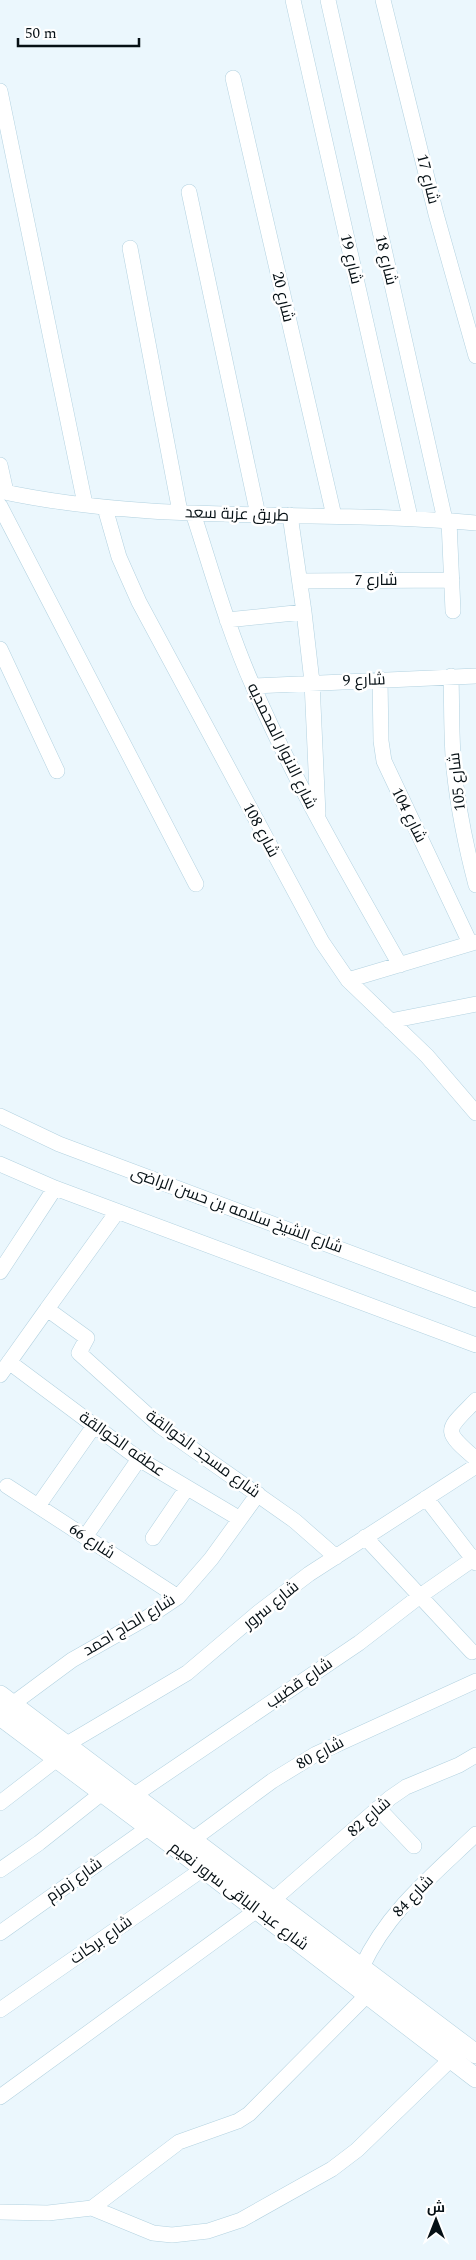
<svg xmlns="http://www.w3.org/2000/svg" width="476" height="2260" font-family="Spectral,Cairo,serif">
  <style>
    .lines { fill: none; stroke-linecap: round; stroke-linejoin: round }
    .minor-casing { stroke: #b3d2e0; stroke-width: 16 }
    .tertiary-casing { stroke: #b3d2e0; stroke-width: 20 }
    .minor { stroke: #fff; stroke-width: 15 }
    .tertiary { stroke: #fff; stroke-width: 19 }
    .labels { text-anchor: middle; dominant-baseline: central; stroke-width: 5; stroke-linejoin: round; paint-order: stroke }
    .street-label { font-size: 16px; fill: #061015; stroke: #fff }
  </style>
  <rect width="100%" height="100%" fill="#ebf7fd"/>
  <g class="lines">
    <!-- minor casing -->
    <g class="minor-casing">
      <path id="minor" d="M293,0l117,517
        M328,0l117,520
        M383,0l53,214 40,142
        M233,78l101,438
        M0,91l85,413
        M189,192l69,323
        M130,248l50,264
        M0,465l6,27
        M0,491c156,34 318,18 476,32
        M0,506l196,378
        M105,508l14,49 20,45 183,340 26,38 79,76 49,57
        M193,513c19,58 35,117 60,173 42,97 95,187 147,279
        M290,515l14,97 8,70 6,132
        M449,521l4,90
        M300,581l152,-1
        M227,620l77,-8
        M0,649l57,122
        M451,676c1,31 0,62 3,93 4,39 12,78 22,116
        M380,679l1,62 3,20 86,182
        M253,686l223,-10
        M348,980l128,-38
        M390,1021l86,-17
        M0,1116l59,28 417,156
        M0,1164l55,24 421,157
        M117,1212l-70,97 40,29 -8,15 81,73 135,95 41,36
        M0,1272l55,-84
        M9,1362l130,97 101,60
        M0,1375l47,-66
        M476,1400c-30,31 -35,29 0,59
        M7,1486l171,111
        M426,1498l50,65
        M38,1506l56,-80
        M85,1537l54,-78
        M365,1537l107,115
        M153,1538l34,-50
        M3,1711l69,-51 76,-43 30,-20 33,-38 47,-65
        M67,1744l120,-71 72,-61 50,-38 167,-108
        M124,1802l235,-159 61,-47 56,-39
        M0,1803l57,-44
        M378,1808l36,38
        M184,1846l88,-65 44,-27 160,-73
        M0,1870l39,-27 63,-50
        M274,1899l116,-101 16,-11 53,-22 17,-10
        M0,1933l148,-105
        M362,1967c25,-55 71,-92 114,-133
        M0,2010l203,-141
        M0,2097l257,-187
        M92,2208l61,25 19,2 36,-4 33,-11 91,-51 25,-19 94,-91
        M0,2212l48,1 44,-5 87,-66 59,-21 11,-7 118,-119"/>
    </g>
    <!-- tertiary casing -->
    <g class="tertiary-casing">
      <path id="tertiary" d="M0,1695l476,359
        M0,1716l179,134 297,228"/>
    </g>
    <!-- minor -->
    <use href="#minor" class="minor"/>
    <!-- tertiary -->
    <use href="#tertiary" class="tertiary"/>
  </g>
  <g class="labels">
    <!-- street labels -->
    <g class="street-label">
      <text transform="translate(428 179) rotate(76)">شارع 17</text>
      <text transform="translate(351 259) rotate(77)">شارع 19</text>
      <text transform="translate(386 260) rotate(77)">شارع 18</text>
      <text transform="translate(283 297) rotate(77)">شارع 20</text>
      <text transform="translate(237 514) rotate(2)">طريق عزبة سعد</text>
      <text x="376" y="580">شارع 7</text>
      <text transform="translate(364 680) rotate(-2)">شارع 9</text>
      <text transform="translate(282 746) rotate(64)">شارع الانوار المحمديه</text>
      <text transform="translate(457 782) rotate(-96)">شارع 105</text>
      <text transform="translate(409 815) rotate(64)">شارع 104</text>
      <text transform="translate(261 830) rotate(62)">شارع 108</text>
      <text transform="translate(237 1210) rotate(20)">شارع الشيخ سلامه بن حسن الراضى</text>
      <text transform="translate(122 1444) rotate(35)">عطفه الخوالقة</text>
      <text transform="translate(203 1454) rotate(36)">شارع مسجد الخوالقة</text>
      <text transform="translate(92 1541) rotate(33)">شارع 66</text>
      <text transform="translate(271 1605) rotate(-39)">شارع سرور</text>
      <text transform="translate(129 1625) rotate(-31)">شارع الحاج احمد</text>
      <text transform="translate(299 1683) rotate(-34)">شارع قضيب</text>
      <text transform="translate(320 1753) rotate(-28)">شارع 80</text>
      <text transform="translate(369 1817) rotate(-41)">شارع 82</text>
      <text transform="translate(74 1880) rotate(-35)">شارع زمزم</text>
      <text transform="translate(239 1896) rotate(37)">شارع عبد الباقى سرور نعيم</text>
      <text transform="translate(413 1896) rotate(-46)">شارع 84</text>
      <text transform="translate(101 1940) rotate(-35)">شارع بركات</text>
    </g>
  </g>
  <!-- north arrow -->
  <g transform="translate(436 2220)" stroke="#ffffff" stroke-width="4" paint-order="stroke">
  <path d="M0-4L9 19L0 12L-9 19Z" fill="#061015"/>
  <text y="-8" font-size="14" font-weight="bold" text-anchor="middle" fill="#061015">ش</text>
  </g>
  <!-- scale -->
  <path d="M18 38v8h121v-8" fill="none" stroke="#061015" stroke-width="2.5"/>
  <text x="25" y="38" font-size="15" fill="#061015" stroke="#ffffff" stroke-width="4" paint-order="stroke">50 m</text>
</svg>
